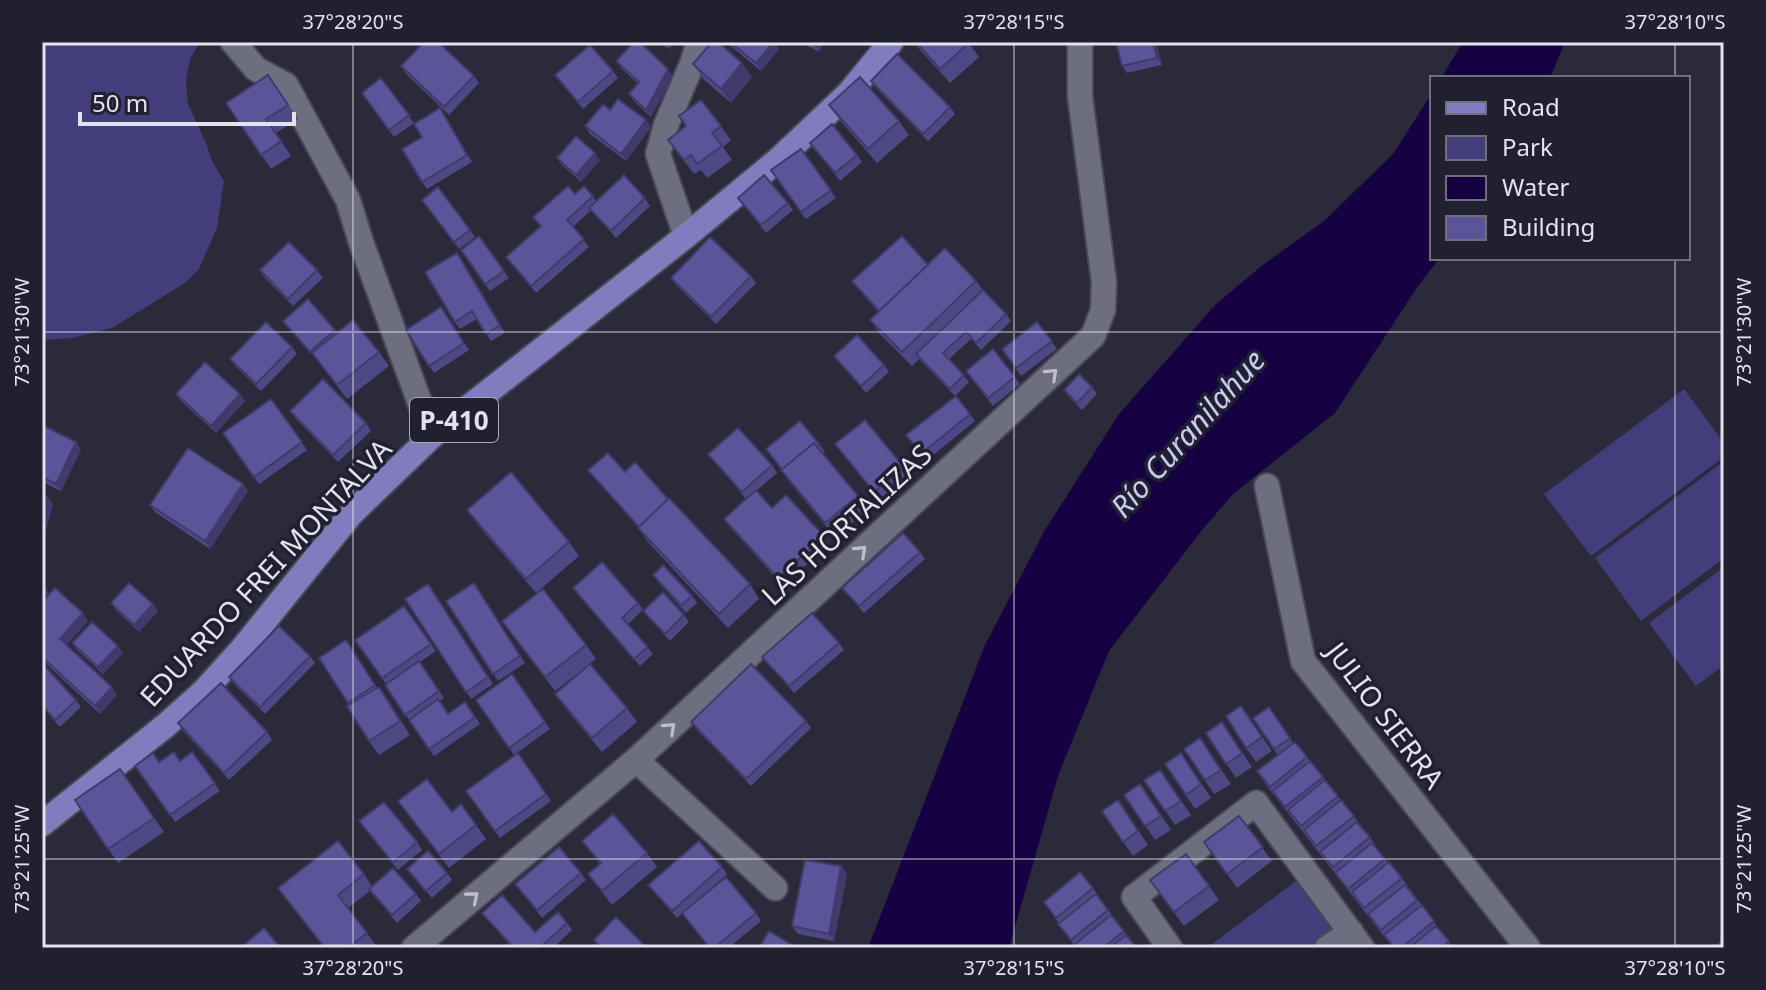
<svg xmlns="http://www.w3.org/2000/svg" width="1766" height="990" font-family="'Noto Sans',sans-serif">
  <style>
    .green { fill: #443d7b }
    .water { fill: #160242 }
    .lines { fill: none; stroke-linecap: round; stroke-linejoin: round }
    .minor-casing { stroke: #494856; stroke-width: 28 }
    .major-casing { stroke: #494856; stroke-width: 28 }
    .minor { stroke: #6e6e81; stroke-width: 24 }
    .major { stroke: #817cbd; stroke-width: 24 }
    .wall { fill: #4e4884 }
    .shaded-wall { fill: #403b6b }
    .building { fill: #5b5499; stroke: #403b6b; stroke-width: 2 }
    .oneway { stroke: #c0c0cd }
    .ticks { fill: none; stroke: #e3e3ee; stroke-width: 2; stroke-opacity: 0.45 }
    .labels { text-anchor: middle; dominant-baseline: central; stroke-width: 7; stroke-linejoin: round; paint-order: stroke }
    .shield { fill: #212030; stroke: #a9a8b5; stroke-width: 2 }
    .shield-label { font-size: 26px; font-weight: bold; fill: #e3e3ee }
    .street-label { font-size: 28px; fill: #e3e3ee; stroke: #212030 }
    .water-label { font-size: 30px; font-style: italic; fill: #cacaf1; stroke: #212030 }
    .neatline { fill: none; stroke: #e3e3ee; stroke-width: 3 }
    .ticks-label { font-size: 20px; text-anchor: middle; fill: #e3e3ee }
  </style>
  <rect width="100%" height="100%" fill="#2a2a3a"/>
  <!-- green -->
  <path class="green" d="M42,42h158l-10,17 -4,23 2,22 18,39 6,18 12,20 -7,47 -18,41 -14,14 -73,45 -40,10 -30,2z
    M1684,389l40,54v14l-133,99 -47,-62z
    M1724,461v97l-83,63 -46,-63z
    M1724,567v98l-28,21 -47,-63z
    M1296,881l38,52 -19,15h-108z"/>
  <!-- water -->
  <path class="water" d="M1463,42h102l-15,36h-109z
    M1432,93v165h8l-22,28 -83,127 -102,81 -31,36 -93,121 -50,122 -50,175h-141l117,-303 60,-115 74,-116 97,-110 48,-40 60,-43 69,-67z"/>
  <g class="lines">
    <!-- minor casing -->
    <g class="minor-casing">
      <path id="minor" d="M233,42l23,27 30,16 62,115 13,42 71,194
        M686,236l-28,-82 8,-29 26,-61 7,-22
        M1267,486l36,175 225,287
        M636,760l139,128
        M414,948l222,-188 457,-424 10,-26 1,-28 -24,-186v-54
        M1170,948l-36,-51 122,-94 106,145
        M1327,948l24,-16"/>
    </g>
    <!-- major casing -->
    <g class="major-casing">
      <path id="major" d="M42,824l123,-98 38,-34 39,-43 110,-136 80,-77 254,-200 92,-76 71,-67 42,-51"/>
    </g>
    <!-- minor -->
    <use href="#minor" class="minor"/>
    <!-- major -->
    <use href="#major" class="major"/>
  </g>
  <!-- wall -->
  <path class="wall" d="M657,42h17l-5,7z
    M726,42h48l5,7 -18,22z
    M800,42h24l-5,10z
    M913,42h55l11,15 -29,26z
    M1156,42l6,23 -35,8 -5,-7z
    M616,61l57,15 -22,41 -17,-16 -5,-7 9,-10 -17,-16z
    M742,63l10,14 -21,26 -28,-24 -10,-15z
    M401,66l73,10 5,7 -30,32 -43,-41z
    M613,71l5,7 -35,31 -28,-34z
    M268,75l30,44 -22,14 15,23 -20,13 -45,-66z
    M381,78l33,45 -20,14 -32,-44z
    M871,81l79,26 5,7 -27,27 -52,-53z
    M701,100l30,40 -8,7 9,13 -25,18 -6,-8 -7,4 -26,-34 18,-14z
    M829,105l70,16 10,14 -32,28 -38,-44z
    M610,110l36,10 5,7 -25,34 -36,-27 -5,-8z
    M445,115l27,47 -45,27 -5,-7v-45z
    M810,143l47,12 5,7 -22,19z
    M801,149l35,49 -30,21 -35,-49z
    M557,158l43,2 -19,22 -19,-17z
    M584,186l12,15 49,-3 5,8 -34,32 -25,-28 -18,17 16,20 -53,46 -30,-36 34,-31 -7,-9 42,-23z
    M438,187l37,50 -16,12 -37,-49z
    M738,198l50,5 5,7 -27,23z
    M479,236l30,42 -19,13 -29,-41z
    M457,253l48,80 -14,8 -14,-22 -17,10 -5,-7z
    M928,265l48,16 7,9 23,24 5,7 -30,29 -10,-11 -22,20 20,23 -14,14 -36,-37 -7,7 -32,-32 -10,-14 8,-8 -26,-31z
    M260,270h57l6,8 -30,28 -28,-28z
    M751,276l5,7 -40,41 -40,-39 -5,-7z
    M308,299l29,33 42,20 10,14 -42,33 -31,-41 -33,-37z
    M441,307l28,43 -35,23 -28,-43z
    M1037,322l20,27 -36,27 -19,-27z
    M292,347l5,7 -36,37 -26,-25 -5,-7z
    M834,356l50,9 5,7 -23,21z
    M1015,377l5,7 -27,22 -22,-28z
    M1092,387l5,7 -15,16 -13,-13 -5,-7z
    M176,394l69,7 -29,32 -35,-32z
    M956,396l19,25 -49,40 -20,-26z
    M271,399l36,51 -48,34 -36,-51z
    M290,411l76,12 5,8 -33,31 -43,-44z
    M42,425l39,25 -20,41 -19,-9z
    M835,444l69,23 10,14 -30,25z
    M820,445l5,7 -2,1 35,43 10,14 -33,27 -44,-53 -25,-35z
    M708,454l64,11 5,8 -21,18 16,17 52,28 5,8 -46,42 -54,-60 -5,-7 22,-20z
    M588,470l37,2 43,27 82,85 9,15 -31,29 -80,-86 -10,-15z
    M243,484l5,7 -38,58 -55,-37 -5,-7z
    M467,510l102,32 10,14 -43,37 -59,-69z
    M920,552l5,7 -61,54 -22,-25z
    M653,575l39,21 5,7 -11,10 -28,-31z
    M474,583l51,80 -27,18 -52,-80z
    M428,584l65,100 -22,15 -66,-100z
    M573,588l65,15 5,7 -15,14 25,30 -13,12z
    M42,602l46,19 -22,24 51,50 -17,19 -58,-54z
    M111,603l47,8 -19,21 -23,-22z
    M404,606l32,45 -16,11 24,36 -4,3 8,13 17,-12 15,22 -46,32 -49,-71 1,-1 -31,-44z
    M643,611l41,4 5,7 -19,19z
    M502,621l84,24 10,14 -41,32z
    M346,640l31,48 12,13 21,34 -31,20 -10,-14 -20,-36 -30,-47z
    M72,643l51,10 -20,21 -26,-24z
    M839,643l5,7 -50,43 -32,-36z
    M310,656l5,7 -50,51 -31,-30 -5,-7z
    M42,663l34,37 5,7 -21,20 -18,-20z
    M512,674l38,55 -36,26 -38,-55z
    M555,694l72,14 10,14 -35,30 -37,-44z
    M1241,706l31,45 -16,11 -10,-14z
    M1269,707l24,36 2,-1 75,95 9,15 23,26 51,70h-60l-126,-162 -10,-15 21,-16 -25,-37z
    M806,721l5,7 -60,58 -55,-57 -5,-7z
    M1222,722l30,45 -16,11 -30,-45z
    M178,723l89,9 5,8 -43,40 -46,-49z
    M1200,738l31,46 -17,10 -30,-45z
    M192,752l28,39 -45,31 -40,-56 24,-4 21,-1z
    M518,753l33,48 -51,37 -34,-47z
    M1181,753l30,45 -16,11 -30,-45z
    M120,769l44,63 -46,31 -43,-63z
    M1160,770l31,45 -16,10 -31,-45z
    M1140,784l31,46 -16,10 -31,-45z
    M1118,800l30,45 -15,11 -31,-45z
    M398,801l54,11 24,13 10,14 -37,29z
    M1239,816l33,45 -35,27 -33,-46z
    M364,828l53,14 5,8 -24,20z
    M582,841l65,12 10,14 -45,38 -24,-31 12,-10z
    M1186,854l33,46 -35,26 -34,-46z
    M841,866l6,8 -13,67 -36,-7 -6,-8z
    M722,867l5,7 -43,38 72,1 5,8 -33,27h-18l-28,-34 -5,4 -29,-33z
    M407,869l40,4 5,7 -20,18z
    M581,873l5,7 -44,38 -27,-34z
    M364,874l8,12 44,8 5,7 -24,22 -27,-32 -22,17 29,39 -1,1h-52l-46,-60z
    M1093,888l10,14h-1l35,46h-61l-32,-46z
    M482,913l53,19 32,-9 5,7 -19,18h-41z"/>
  <!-- shaded-wall -->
  <path class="shaded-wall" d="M664,42h10l-5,7z
    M774,42l5,7 -18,22 -5,-8z
    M815,42h9l-5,10 -5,-8z
    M1153,42h3l6,23 -5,-7z
    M742,63l10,14 -21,26 -10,-14z
    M668,69l5,7 -22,41 -5,-7z
    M646,120l5,7 -25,34 -5,-7z
    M595,153l5,7 -19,22 -5,-7z
    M240,394l5,7 -29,32 -5,-7z
    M76,442l5,8 -20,41 -5,-7z
    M243,484l5,7 -38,58 -5,-8z
    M43,490l10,14 -11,42v-53z
    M44,585l5,8 -7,8v-14z
    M153,604l5,7 -19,21 -5,-7z
    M83,613l5,8 -23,25 -5,-7z
    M118,646l5,7 -20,21 -5,-7z
    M112,687l5,8 -17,19 -5,-8z
    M841,866l6,8 -13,67 -5,-7z"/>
  <!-- building -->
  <path class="building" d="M424,42h14l36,34 -30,31 -43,-41z
    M634,42h6l28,27 -22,41 -17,-16 10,-12 -23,-21z
    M712,42h6l24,21 -21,26 -28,-25z
    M730,42h44l-18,21z
    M916,42h52l1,1 -29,26z
    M1116,42h37l4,16 -35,8z
    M590,45l23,26 -35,31 -23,-27z
    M897,54l53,53 -27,27 -52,-53z
    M268,75l20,30 -22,14 15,22 -20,14 -35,-52z
    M860,77l39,44 -31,28 -39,-44z
    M381,78l28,37 -20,15 -27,-37z
    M618,99l28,21 -25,34 -36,-28 18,-22 7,6z
    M701,100l20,26 -9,7 10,13 -25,18 -6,-9 -7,5 -16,-20 18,-14 -7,-10z
    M440,108l27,47 -45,27 -20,-33 20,-12 -8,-13z
    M832,124l25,31 -22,18 -25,-30z
    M576,136l19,17 -19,22 -19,-17z
    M801,149l30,41 -30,22 -30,-42z
    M624,175l21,23 -34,33 -22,-23z
    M764,175l24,28 -27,22 -23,-27z
    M568,186l7,8 9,-8 9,10 -26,24 17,19 -53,47 -25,-29 35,-31 -8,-9z
    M438,187l32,43 -16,12 -32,-42z
    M479,236l25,35 -19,13 -24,-34z
    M902,236l26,29 -49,46 -27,-30z
    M710,237l41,39 -40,41 -40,-39z
    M289,242l28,28 -29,29 -28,-29z
    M945,248l31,33 -74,71 -32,-32z
    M457,253l43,72 -14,9 -14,-23 -17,11 -30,-50z
    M983,290l23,24 -30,29 -10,-11 -23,21 21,22 -14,14 -34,-35z
    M308,299l27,31 -25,22 -27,-31z
    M441,307l23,36 -35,23 -23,-36z
    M353,320l26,32 -42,33 -25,-32z
    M266,322l26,25 -36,37 -26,-25z
    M1037,322l15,19 -36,27 -14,-19z
    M857,335l27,30 -23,21 -27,-30z
    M993,349l22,28 -27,21 -22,-27z
    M205,362l35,32 -29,32 -35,-32z
    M1079,374l13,13 -15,16 -13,-13z
    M323,379l43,44 -33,32 -43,-44z
    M956,396l14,18 -49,40 -15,-19z
    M271,399l31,43 -48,35 -31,-44z
    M865,420l39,47 -30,25 -39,-48z
    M800,421l20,24 -3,2 -3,-4 -32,26 -16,-20z
    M42,425l34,17 -20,42 -14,-7z
    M738,428l34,37 -30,27 -34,-38z
    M814,443l44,53 -33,27 -44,-53z
    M188,448l55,36 -38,57 -55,-36z
    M608,453l17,19 10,-10 33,37 -29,28 -51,-57z
    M511,472l58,70 -43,37 -59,-69z
    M756,490l16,18 14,-13 38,41 -46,42 -54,-59z
    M669,498l81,86 -31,30 -81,-86z
    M903,533l17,19 -61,54 -17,-18z
    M602,562l36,41 -16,15 26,29 -14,12 -61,-71z
    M663,565l29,31 -11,9 -28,-30z
    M129,583l24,21 -19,21 -23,-22z
    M474,583l46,73 -27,18 -47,-73z
    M428,584l60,93 -22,15 -61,-93z
    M55,588l28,25 -23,26 52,48 -17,19 -53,-49v-55z
    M543,589l43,56 -41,32 -43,-56z
    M663,592l21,23 -19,19 -22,-23z
    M404,606l27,38 -49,34 -27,-38z
    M812,613l27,30 -50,43 -27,-29z
    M92,622l26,24 -20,21 -26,-24z
    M279,626l31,30 -50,51 -31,-30z
    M346,640l29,45 -27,18 -29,-45z
    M419,661l20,30 -34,24 -20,-30z
    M42,663l34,37 -21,20 -13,-15z
    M590,664l37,44 -35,30 -37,-44z
    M751,664l55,57 -60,58 -55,-57z
    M512,674l33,48 -36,26 -33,-48z
    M221,683l46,49 -43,41 -46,-50z
    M379,687l21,34 -31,20 -22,-35z
    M438,699l10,15 17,-12 10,15 -46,32 -20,-29z
    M1241,706l21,31 -16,11 -20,-32z
    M1269,707l21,31 -16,11 -21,-31z
    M1222,722l20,31 -16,11 -20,-31z
    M1200,738l21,32 -16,10 -21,-31z
    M1295,742l12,15 -37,30 -13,-16z
    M174,752l6,9 12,-9 23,31 -45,32 -35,-49 18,-13 6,9z
    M518,753l28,41 -51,37 -29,-40z
    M1181,753l20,31 -15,11 -21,-31z
    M1310,761l13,16 -38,30 -12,-16z
    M120,769l34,49 -46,31 -33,-49z
    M1160,770l21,31 -16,10 -21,-31z
    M427,779l25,33 9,-8 15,21 -37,29 -41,-53z
    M1325,780l13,16 -37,30 -13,-16z
    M1140,784l21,32 -16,10 -21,-31z
    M1118,800l20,31 -15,11 -21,-31z
    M1341,800l13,16 -38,30 -12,-16z
    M384,802l33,40 -24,21 -34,-42z
    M613,814l34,39 -45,38 -14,-17 13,-11 -19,-22z
    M1239,816l24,31 -36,27 -23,-32z
    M1357,822l13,15 -37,30 -13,-15z
    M338,841l26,33 -26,21 29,38 -19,15h-23l-47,-60z
    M699,841l23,26 -50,44 -24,-26z
    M1372,843l13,16 -37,30 -13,-16z
    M559,847l22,26 -44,37 -22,-26z
    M428,851l19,22 -21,18 -19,-22z
    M1186,854l23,32 -35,26 -24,-32z
    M805,860l36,6 -12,68 -37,-8z
    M1389,862l13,16 -38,30 -12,-16z
    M393,868l23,26 -24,21 -23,-26z
    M1080,872l13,16 -37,30 -12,-16z
    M726,877l30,36 -42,35h-4l-28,-35z
    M1405,885l12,15 -36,30 -13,-16z
    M1096,894l12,16 -37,30 -13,-16z
    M502,895l33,37 23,-20 9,11 -27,25h-26l-32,-35z
    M1422,905l12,16 -33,27h-6l-11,-13z
    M1111,915l13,16 -21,17h-26l-3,-3z
    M616,917l31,31h-45l-8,-8z
    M1436,926l13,15 -8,7h-32z
    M264,928l17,20h-41z
    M769,931l28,17h-38z
    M1126,935l11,13h-27z
    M1724,940v8h-11z"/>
  <!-- one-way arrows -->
  <defs><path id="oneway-chevron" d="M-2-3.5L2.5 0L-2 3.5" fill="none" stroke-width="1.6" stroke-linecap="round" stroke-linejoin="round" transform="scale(2)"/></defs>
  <g class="oneway">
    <use href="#oneway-chevron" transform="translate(1052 374) rotate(-43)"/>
    <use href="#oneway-chevron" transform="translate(861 551) rotate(-43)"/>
    <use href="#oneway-chevron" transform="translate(670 728) rotate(-43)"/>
    <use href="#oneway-chevron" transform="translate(473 897) rotate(-40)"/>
  </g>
  <!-- ticks -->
  <path class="ticks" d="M353,42v906M1014,42v906M1675,42v36M1675,258v690M42,332h1682M42,859h1682"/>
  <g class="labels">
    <!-- shield labels -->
    <rect class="shield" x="410" y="398" width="88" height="44" rx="6"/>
    <g class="shield-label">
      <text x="454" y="420">P-410</text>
    </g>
    <!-- street labels -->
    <g class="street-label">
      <text transform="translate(846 524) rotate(-43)">LAS HORTALIZAS</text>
      <text transform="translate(265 572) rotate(-47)">EDUARDO FREI MONTALVA</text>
      <text transform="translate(1386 715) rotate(53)">JULIO SIERRA</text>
    </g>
    <!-- water labels -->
    <g class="water-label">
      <text transform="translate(1187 433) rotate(-48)">Río Curanilahue</text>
    </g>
  </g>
  <!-- border -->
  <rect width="1766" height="990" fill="none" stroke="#212030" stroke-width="88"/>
  <!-- legend -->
  <rect x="1430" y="76" width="260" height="184" fill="#212030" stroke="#6f6e7c" stroke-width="2"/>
  <rect x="1446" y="102" width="40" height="12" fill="#817cbd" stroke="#6f6e7c" stroke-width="2"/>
  <text x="1502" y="116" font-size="24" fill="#e3e3ee">Road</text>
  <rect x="1446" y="136" width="40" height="24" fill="#443d7b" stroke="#6f6e7c" stroke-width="2"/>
  <text x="1502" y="156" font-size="24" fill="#e3e3ee">Park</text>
  <rect x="1446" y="176" width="40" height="24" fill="#160242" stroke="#6f6e7c" stroke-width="2"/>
  <text x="1502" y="196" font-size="24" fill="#e3e3ee">Water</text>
  <rect x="1446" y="216" width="40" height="24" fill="#5b5499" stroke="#6f6e7c" stroke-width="2"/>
  <text x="1502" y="236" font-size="24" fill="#e3e3ee">Building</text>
  <!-- scale -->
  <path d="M80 112v12h214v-12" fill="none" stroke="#e3e3ee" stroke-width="4"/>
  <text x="92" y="112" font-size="24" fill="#e3e3ee" stroke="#212030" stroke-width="6" paint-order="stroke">50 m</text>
  <rect x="44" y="44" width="1678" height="902" class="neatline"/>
  <g class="ticks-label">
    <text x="353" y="29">37°28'20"S</text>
    <text x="1014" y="29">37°28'15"S</text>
    <text x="1675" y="29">37°28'10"S</text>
    <text transform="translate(1744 332) rotate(-90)" y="7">73°21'30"W</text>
    <text transform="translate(22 332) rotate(-90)" y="7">73°21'30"W</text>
    <text transform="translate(1744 859) rotate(-90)" y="7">73°21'25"W</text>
    <text transform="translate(22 859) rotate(-90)" y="7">73°21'25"W</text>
    <text x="353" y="975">37°28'20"S</text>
    <text x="1014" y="975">37°28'15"S</text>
    <text x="1675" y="975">37°28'10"S</text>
  </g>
</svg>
